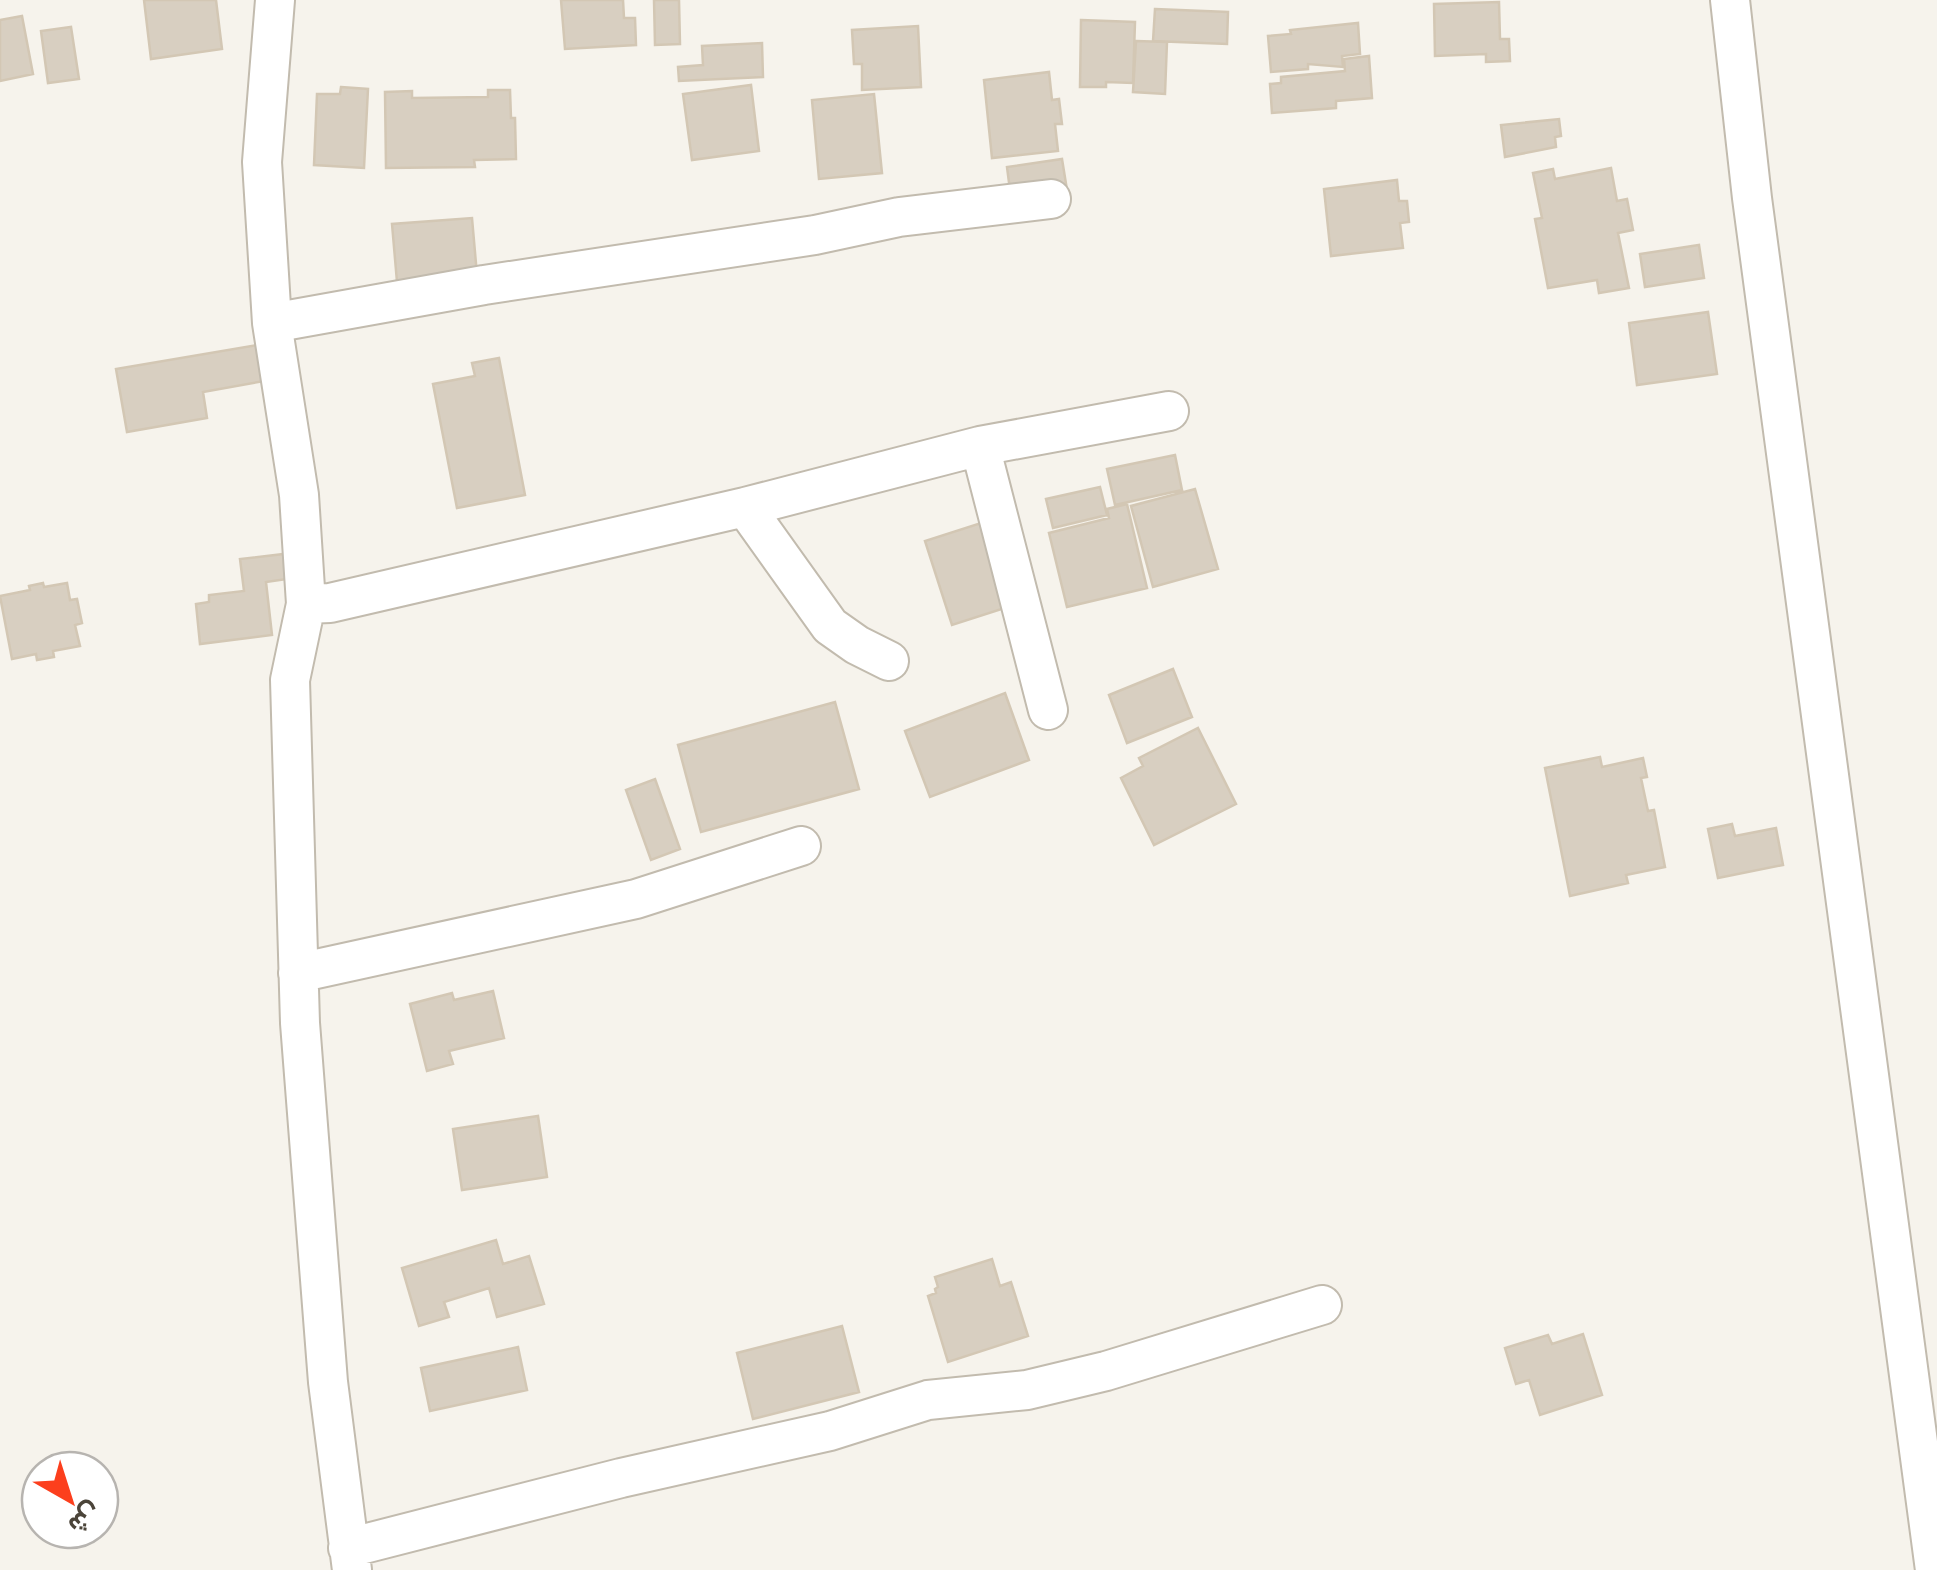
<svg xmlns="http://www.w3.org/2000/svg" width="1937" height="1570" font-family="Overpass,Vazirmatn,sans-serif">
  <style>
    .building { fill: #d8cfc1; stroke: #d3c7b4; stroke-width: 2.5 }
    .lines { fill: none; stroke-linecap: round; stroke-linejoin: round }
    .street-casing { stroke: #c2bbae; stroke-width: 42 }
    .street { stroke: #fff; stroke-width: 38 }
  </style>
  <rect width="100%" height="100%" fill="#f6f3ec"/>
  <!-- building -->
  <path class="building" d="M144,0h72l6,49 -71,10z
    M561,0h62l1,18h11l1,27 -71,4z
    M654,0h25l1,44 -25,1z
    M1499,2l1,37h9l1,22 -24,1v-8l-51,2 -1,-52z
    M1155,9l73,3 -1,32 -74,-3z
    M22,16l11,58 -33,7v-61z
    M1081,20l54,2 -2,61 -27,-1v5h-26z
    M1358,23l2,31 -18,2 1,11 -35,-3v5l-37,3 -3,-36 23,-2 -1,-4z
    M918,26l3,61 -59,3v-26h-8l-2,-34z
    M71,27l8,52 -31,4 -7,-52z
    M1136,41l31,1 -2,52 -32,-2z
    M762,43l1,34 -84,4 -1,-14 25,-2 -1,-19z
    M1369,56l3,42 -36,3v7l-64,5 -2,-29 11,-1v-6l64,-6 -1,-12z
    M1049,72l3,28 7,-1 3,25h-7l3,27 -66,7 -8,-78z
    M751,85l8,66 -67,9 -9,-66z
    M341,87l27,2 -4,79 -50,-3 3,-71h23z
    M488,90h22l1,28h4l1,41 -42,1 1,7 -89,1 -1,-76 27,-1v7l76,-1z
    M874,94l8,79 -63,6 -7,-79z
    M1559,119l2,17 -6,1 1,10 -51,10 -4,-32z
    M1062,159l5,31 -56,8 -4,-31z
    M1611,168l6,33 10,-2 6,31 -15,3 11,55 -30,5 -2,-13 -49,8 -13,-69 7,-1 -9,-45 20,-4 2,10z
    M1397,180l2,21h8l2,21 -9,1 3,25 -72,8 -7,-67z
    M472,218l5,57 -80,7 -5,-58z
    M1699,245l5,33 -59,9 -5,-33z
    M1708,312l9,62 -80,11 -8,-62z
    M258,345l6,36 -61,11 4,26 -80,14 -11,-63z
    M499,358l26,137 -68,13 -24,-124 42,-8 -3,-13z
    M1175,455l7,35 -67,15 -8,-36z
    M1100,487l7,28 -54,13 -7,-29z
    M1195,489l23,80 -65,18 -22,-81z
    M1127,504l20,84 -80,19 -18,-74 60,-15 -2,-9z
    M981,523l27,84 -56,18 -27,-84z
    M284,554l3,25 -21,3 6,53 -72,9 -4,-40 13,-2v-7l35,-4 -4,-32z
    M43,583l1,4 23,-4 3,17 7,-1 5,24 -7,2 5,21 -27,5 1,6 -17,3 -1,-6 -24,5 -12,-63 30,-6 -1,-4z
    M1173,669l19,48 -65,26 -18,-48z
    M1005,693l24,67 -99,37 -25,-66z
    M835,702l24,87 -158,43 -23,-87z
    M1198,728l38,76 -82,41 -33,-67 22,-12 -4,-8z
    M1600,757l2,10 41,-9 4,19 -6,1 7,33 6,-1 11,57 -39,8 2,8 -58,13 -25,-128z
    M655,779l25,70 -29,11 -25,-70z
    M1732,824l3,12 41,-8 7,37 -65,13 -10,-49z
    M493,991l11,47 -55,13 4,13 -26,7 -17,-67 42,-11 2,7z
    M538,1116l9,61 -85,13 -9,-61z
    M496,1240l7,24 26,-8 15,48 -47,13 -8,-29 -45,14 5,15 -30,9 -17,-58z
    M992,1259l8,27 11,-4 17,54 -80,26 -20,-66 8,-3 -1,-4 3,-2 -3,-10z
    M842,1326l17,66 -106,27 -16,-66z
    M1583,1334l19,61 -62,20 -11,-35 -13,4 -11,-36 43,-13 4,9z
    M518,1347l9,43 -97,21 -9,-43z"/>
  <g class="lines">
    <!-- street casing -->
    <g class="street-casing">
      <path id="street" d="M275,0l-13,162 10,161 27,172 7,109 -16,76 10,343 28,359 24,188
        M1730,0l22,198 183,1372
        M272,323l212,-38 331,-50 84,-18 152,-18
        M980,446l68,264
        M745,507l85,119 27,19 32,16
        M306,604l24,-1 415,-96 235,-61 189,-35
        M298,973l338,-74 165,-53
        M348,1548l273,-70 209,-47 98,-31 99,-10 79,-19 216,-66"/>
    </g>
    <!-- street -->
    <use href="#street" class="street"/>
  </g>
  <!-- north arrow -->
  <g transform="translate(70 1500) rotate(141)"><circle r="48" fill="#ffffff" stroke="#b7b4b0" stroke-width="2.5"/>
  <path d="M0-8L18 38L0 25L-18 38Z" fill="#fc3f1d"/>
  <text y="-15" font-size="28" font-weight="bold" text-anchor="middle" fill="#4b4439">ش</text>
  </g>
</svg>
